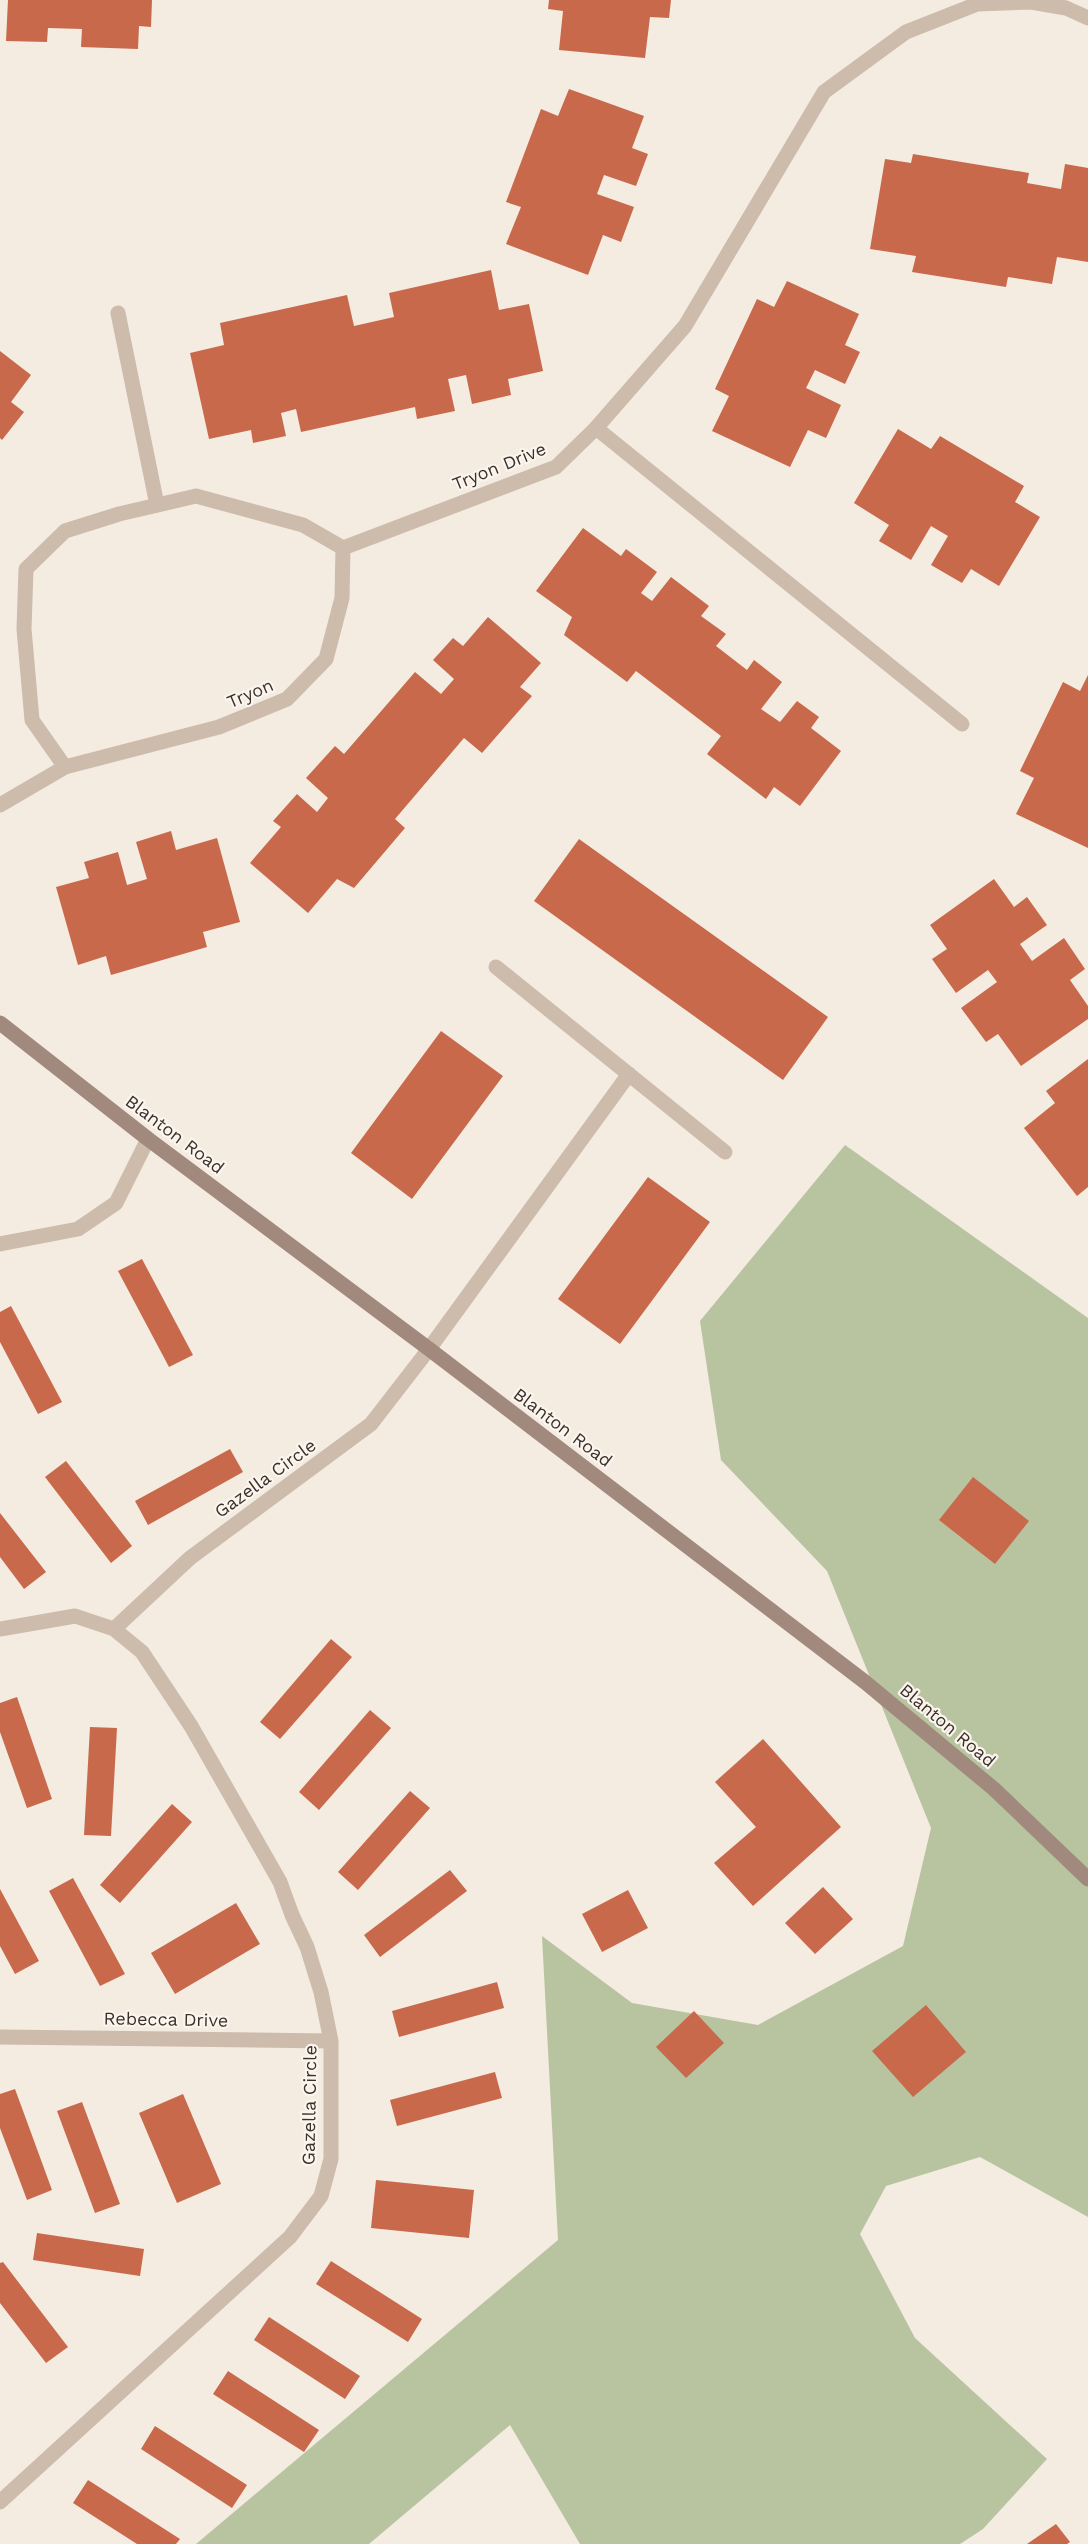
<svg xmlns="http://www.w3.org/2000/svg" width="1088" height="2544" font-family="'Work Sans',sans-serif">
  <style>
    .green { fill: #b8c4a0 }
    .building { fill: #c8694b }
    .lines { fill: none; stroke-linecap: round; stroke-linejoin: round }
    .lane { stroke: #cdbbac; stroke-width: 15 }
    .street { stroke: #cdbbac; stroke-width: 15 }
    .secondary { stroke: #a18a7d; stroke-width: 15 }
    .labels { text-anchor: middle; dominant-baseline: central; stroke-width: 4.5; stroke-linejoin: round; paint-order: stroke }
    .street-label { font-size: 18px; fill: #3b302b; stroke: #fbf5ee }
  </style>
  <rect width="100%" height="100%" fill="#f4ebe1"/>
  <!-- green -->
  <path class="green" d="M845,1145l243,173v899l-108,-60 -94,29 -26,48 55,104 132,121 -64,70 -23,15h-380l-70,-119 -141,119h-173l362,-304 -16,-304 90,67 126,22 145,-79 28,-118 -104,-257 -106,-111 -21,-139z"/>
  <!-- building -->
  <path class="building" d="M8,0h144l-1,27 -12,-1 -1,23 -57,-2 1,-18 -34,-1 -1,14 -41,-1z
    M549,0h122l-2,18 -19,-1 -5,41 -86,-8 4,-39 -15,-2z
    M569,89l75,27 -12,32 16,6 -12,32 -32,-11 -7,19 37,13 -13,35 -18,-7 -15,40 -82,-31 15,-37 -15,-5 35,-93 17,7z
    M913,154l116,19 -2,10 34,6 4,-25 23,4v94l-31,-5 -5,27 -44,-7 -2,10 -94,-15 4,-16 -46,-7 15,-90 26,4z
    M491,270l8,40 30,-6 14,67 -35,8 3,16 -39,9 -6,-29 -18,4 7,32 -38,8 -2,-12 -114,25 -5,-23 -15,4 5,23 -33,7 -2,-13 -42,9 -19,-86 34,-8 -4,-22 127,-28 7,31 40,-9 -5,-24z
    M787,281l72,33 -14,31 15,7 -15,32 -30,-14 -9,18 35,17 -15,33 -18,-8 -18,37 -78,-36 17,-35 -14,-7 42,-90 17,8z
    M0,351l31,24 -20,27 13,10 -22,28 -2,-2z
    M898,429l33,20 9,-13 84,50 -9,16 25,15 -41,69 -28,-17 -9,14 -31,-18 17,-29 -17,-10 -20,34 -32,-19 10,-16 -35,-22z
    M583,528l38,28 5,-7 31,23 -16,21 11,8 19,-24 38,29 -8,10 25,18 -10,12 31,24 7,-10 28,22 -21,27 19,13 17,-21 22,16 -8,11 30,23 -41,55 -26,-19 -8,12 -59,-45 14,-18 -85,-65 -9,11 -63,-47 8,-18 -36,-26z
    M488,617l53,46 -21,24 12,9 -50,57 -18,-15 -69,81 10,9 -51,60 -17,-9 -29,34 -58,-50 31,-36 -8,-6 24,-27 20,18 11,-14 -22,-20 29,-32 9,8 71,-82 26,22 13,-15 -21,-19 20,-22 10,8z
    M1088,675v173l-72,-34 18,-36 -14,-7 43,-89 17,9z
    M171,831l5,19 41,-12 23,84 -37,10 4,15 -96,28 -5,-19 -28,9 -22,-78 33,-9 -5,-16 34,-10 9,33 20,-6 -11,-37z
    M579,839l249,178 -45,63 -249,-179z
    M994,879l20,28 13,-10 20,28 -27,19 12,17 32,-23 21,31 -15,11 18,26v13l-67,47 -23,-32 -12,8 -25,-34 36,-26 -9,-12 -32,23 -24,-34 15,-10 -17,-24z
    M441,1031l62,45 -91,123 -61,-46z
    M1088,1059v128l-11,9 -53,-68 31,-25 -9,-12z
    M648,1177l62,45 -90,122 -62,-45z
    M142,1259l51,96 -24,12 -51,-96z
    M11,1306l51,96 -24,12 -38,-72v-30z
    M230,1449l13,23 -95,53 -13,-24z
    M66,1461l66,85 -21,17 -66,-86z
    M973,1477l56,44 -34,43 -56,-44z
    M0,1513l46,59 -22,17 -24,-32z
    M331,1639l21,18 -72,82 -20,-17z
    M17,1697l35,102 -25,9 -27,-76v-29z
    M370,1710l21,18 -72,82 -20,-18z
    M90,1727l27,1 -6,108 -27,-1z
    M763,1739l78,88 -88,79 -39,-43 42,-36 -41,-45z
    M410,1791l20,17 -72,82 -20,-18z
    M172,1804l20,18 -72,81 -20,-18z
    M450,1870l17,21 -87,66 -16,-22z
    M73,1878l52,96 -25,12 -51,-95z
    M823,1887l30,32 -38,35 -30,-31z
    M0,1889l39,72 -24,13 -15,-28z
    M628,1890l20,38 -46,24 -20,-38z
    M236,1903l24,41 -85,50 -24,-41z
    M497,1982l7,26 -105,29 -7,-26z
    M926,2005l40,47 -53,45 -41,-46z
    M694,2011l30,32 -38,35 -30,-31z
    M495,2072l7,26 -105,28 -7,-26z
    M15,2089l37,101 -25,10 -27,-72v-34z
    M183,2094l38,90 -44,19 -38,-90z
    M82,2102l38,102 -25,9 -38,-102z
    M376,2180l98,10 -5,48 -98,-10z
    M37,2233l107,16 -4,27 -107,-16z
    M331,2261l91,58 -14,23 -92,-58z
    M3,2262l65,85 -22,16 -46,-60v-40z
    M269,2317l91,59 -15,23 -91,-59z
    M228,2371l91,59 -15,22 -91,-58z
    M155,2426l92,59 -15,23 -91,-59z
    M88,2480l92,59 -4,5h-39l-64,-41z
    M1056,2524l14,18 -3,2h-40z"/>
  <g class="lines">
    <!-- lane -->
    <path class="lane" d="M118,313l39,192
      M596,428l366,296
      M496,967l229,185
      M429,1349l200,-275"/>
    <!-- street -->
    <path class="street" d="M65,767l-33,-47 -8,-91 2,-60 39,-38 54,-17 77,-18 107,29 40,23 213,-81 40,-39 89,-102 139,-234 82,-60 71,-28 54,-2 35,6 22,10
      M0,805l65,-38 154,-40 68,-28 39,-40 16,-61 1,-50
      M0,1244l78,-15 38,-26 32,-64
      M0,1629l75,-13 39,13 28,23 49,74 89,156 12,33 15,32 14,45 10,49v118l-10,37 -31,41 -290,265
      M114,1629l76,-71 181,-134 58,-75
      M0,2037l331,4"/>
    <!-- secondary -->
    <path class="secondary" d="M0,1023l148,116 281,210 436,333 129,107 94,90"/>
  </g>
  <g class="labels">
    <!-- street labels -->
    <g class="street-label">
      <text transform="translate(499 466) rotate(-22)">Tryon Drive</text>
      <text transform="translate(250 693) rotate(-23)">Tryon</text>
      <text transform="translate(175 1134) rotate(37)">Blanton Road</text>
      <text transform="translate(563 1427) rotate(37)">Blanton Road</text>
      <text transform="translate(265 1478) rotate(-36)">Gazella Circle</text>
      <text transform="translate(948 1725) rotate(40)">Blanton Road</text>
      <text transform="translate(166 2019) rotate(1)">Rebecca Drive</text>
      <text transform="translate(309 2105) rotate(-89)">Gazella Circle</text>
    </g>
  </g>
</svg>
